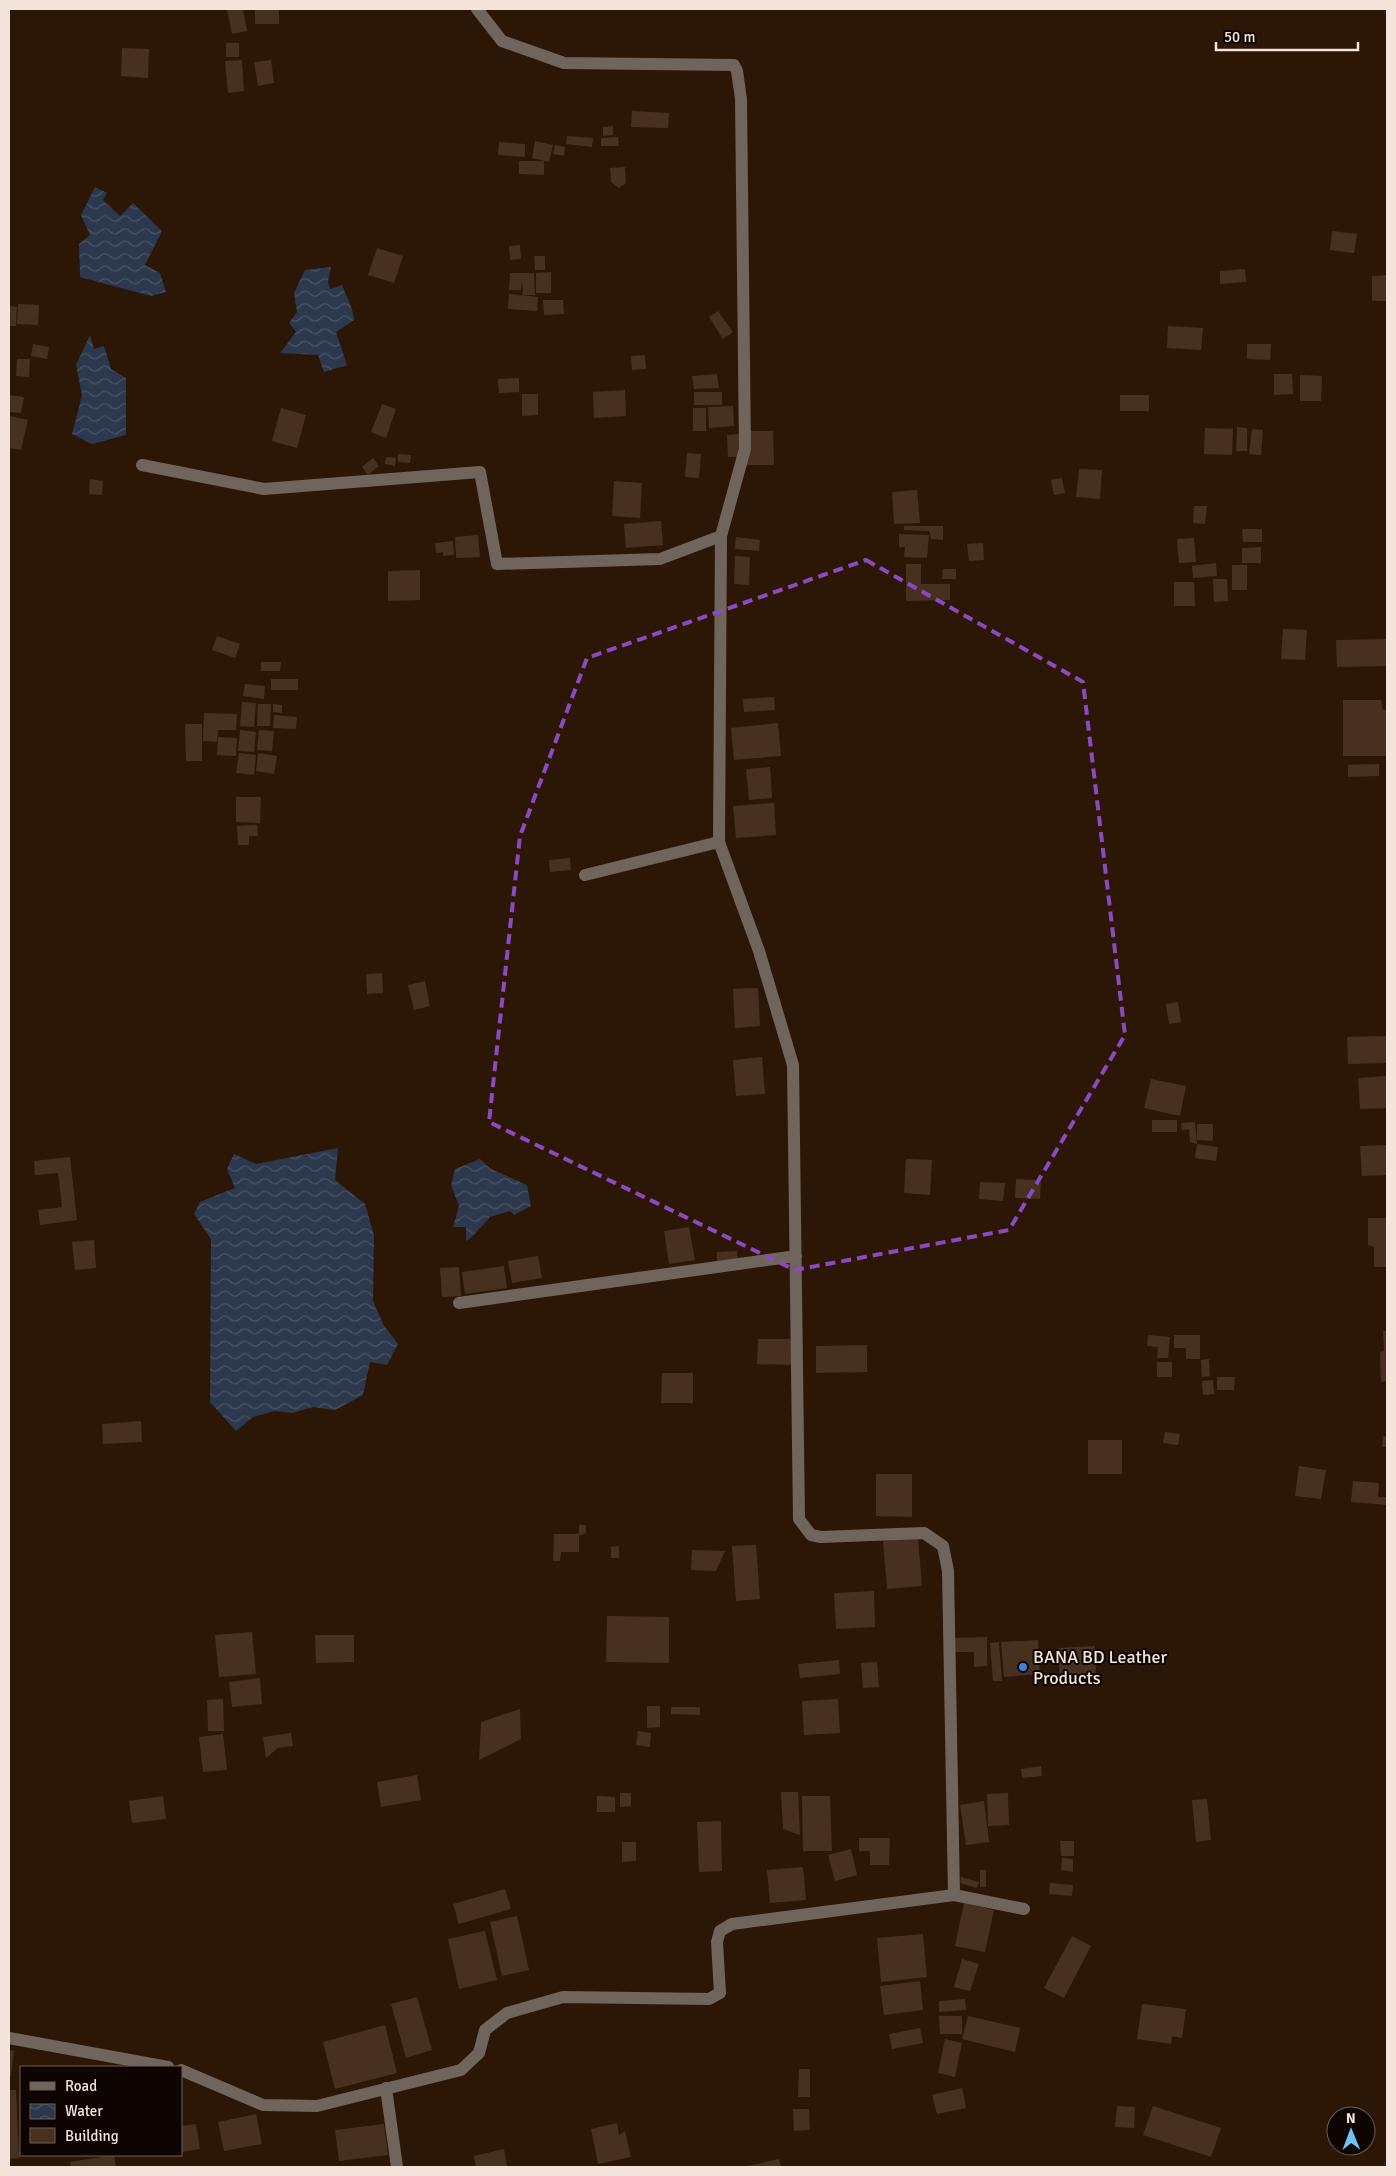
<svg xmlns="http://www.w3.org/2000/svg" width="1396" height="2176" font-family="Signika,sans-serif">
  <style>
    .water { fill: url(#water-waves) }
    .building { fill: #47301f }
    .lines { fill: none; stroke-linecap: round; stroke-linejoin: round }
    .minor { stroke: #70655c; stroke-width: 12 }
    .marked { fill: none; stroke: #8d48c3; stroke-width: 4; stroke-dasharray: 10 6; stroke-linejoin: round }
    .shop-dot { fill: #3f7fe0; stroke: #0e0502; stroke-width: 2 }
    .labels { text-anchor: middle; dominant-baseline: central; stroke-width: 4; stroke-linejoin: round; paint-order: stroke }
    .poi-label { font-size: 18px; fill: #f4e4da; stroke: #0e0502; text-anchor: start }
  </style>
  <defs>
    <pattern id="water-waves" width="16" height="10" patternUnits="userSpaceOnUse" patternTransform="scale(1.25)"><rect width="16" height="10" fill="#2b384d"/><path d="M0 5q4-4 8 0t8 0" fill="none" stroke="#4a5566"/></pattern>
  </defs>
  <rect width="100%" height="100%" fill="#2c1706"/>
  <!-- water -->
  <path class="water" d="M95,187l12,6 -4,7 17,16 13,-13 29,28 -17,34 15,8 6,19 -15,4 -71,-19 -1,-33 11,-9 -9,-20z
    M331,267l-3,15 2,7 12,-4c4,11 12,25 12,35l-18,12 11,33 -23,7 -6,-17 -38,-2 16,-21 -7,-9 8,-11 -3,-19 11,-23z
    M90,335l4,14 10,-3 7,23 15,9v57l-34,9 -20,-10 10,-39 -6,-30z
    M338,1148l-3,32 30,24 9,31 -1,66 11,25 14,18 -11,21 -17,-3 -7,33 -28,15 -22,-3 -21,6 -17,-2 -22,6 -17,14 -26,-29 1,-163 -17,-25 6,-12 35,-14 -8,-19 7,-15 22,10z
    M480,1159l11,10 36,16 4,21 -17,9 -4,-4 -20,6 -19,21 -5,3v-14h-13l6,-21 -8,-21 4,-16z"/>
  <!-- building -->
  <path class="building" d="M227,9h16l4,22 -15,3z
    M255,9h24v15h-24z
    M226,43h13v14h-13z
    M122,48l27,1 -1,29 -27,-2z
    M242,60l2,31 -16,2 -3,-32z
    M271,60l3,23 -16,3 -4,-24z
    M632,111l37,2 -1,15 -37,-1z
    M613,126v9l-10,1v-9z
    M567,136l26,2 -1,9 -26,-3z
    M618,137l1,9h-18v-8z
    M535,141l18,4 -4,17 -17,-4z
    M499,142l26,2v13l-27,-2z
    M555,145l10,2 -1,9 -11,-2z
    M519,161h25v14l-25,-1z
    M625,167l1,16 -7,5 -8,-6 -1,-14z
    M1332,231l25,3 -3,19 -24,-3z
    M520,245l1,14 -11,1 -1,-14z
    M377,248l26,8 -9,27 -26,-8z
    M534,256h11v14h-10z
    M1245,269l1,13 -26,2v-13z
    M551,272v21h-15v-20z
    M510,273h24l1,22h-12l-1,-15 -1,10h-12z
    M1387,275v26h-15v-25z
    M509,294l29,3 -1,14 -29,-2z
    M543,300h20l1,14 -20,1z
    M18,304l21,1 -1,20 -21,-1z
    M9,306l8,1 -1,19h-7z
    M718,311l15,21 -10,7 -14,-22z
    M1168,326l35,2 -2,22 -34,-2z
    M33,344l16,3 -2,12 -16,-3z
    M1247,344h24l-1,16 -23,-1z
    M645,355l1,14 -14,1 -1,-14z
    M17,359h13l-1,18 -13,-1z
    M717,374l2,14 -25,1 -2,-13z
    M1274,374h18l1,20 -19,1z
    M1300,375l22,1 -1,25h-21z
    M519,378v14l-20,1 -1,-14z
    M625,390l1,26 -32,2 -1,-26z
    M694,392h28v13h-28z
    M522,394h16v21l-16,1z
    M9,395l15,2 -3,16 -12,-1z
    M1120,395h29v16h-29z
    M382,404l14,5 -10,29 -15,-6z
    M733,406l1,20 -25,2 -1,-21z
    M281,408l25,7 -9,33 -25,-7z
    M693,408h13v23h-13z
    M10,416l18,4 -7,30 -12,-2z
    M1237,427l10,1v23h-11z
    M1205,428l28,1 -1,26 -28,-1z
    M1252,429l11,1 -2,25 -12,-1z
    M747,431h26l1,34h-27z
    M740,434l1,23h-13l-1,-22z
    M687,453l14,1 -2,24 -14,-1z
    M398,454l13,1 -1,8 -12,-1z
    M386,457l10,1 -1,8 -10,-2z
    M373,458l6,8 -11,9 -6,-8z
    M1079,469l23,1 -2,29 -24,-2z
    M1062,478l3,15 -11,2 -3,-15z
    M90,479l13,2 -1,14 -13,-1z
    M614,481l28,2 -2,35 -28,-2z
    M917,490l3,33 -26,1 -2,-32z
    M1194,506h13l-2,18 -12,-1z
    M661,521l2,24 -37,3 -2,-24z
    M904,526h39v14l-12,-1 -2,-8 -25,-1z
    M1242,529h20v13h-19z
    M899,534l30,1 -2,23 -23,-1 1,-10h-6z
    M478,535l2,22 -24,1 -1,-21z
    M736,537l24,3 -1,11 -24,-2z
    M1194,538l2,24 -17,1 -2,-24z
    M453,541l1,14 -11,1v-4l-7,1 -1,-10z
    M983,543l1,17 -15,1 -2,-17z
    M1261,547v16h-19v-15z
    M735,556l15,1 -1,28 -15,-1z
    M1216,563l1,13 -24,2 -1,-12z
    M906,564h15v20h29v16l-44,1z
    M1232,565h15v25h-15z
    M943,569h13v10h-14z
    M420,570v30l-32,1v-30z
    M1213,579h14l1,22 -14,1z
    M1174,582h20l1,24h-21z
    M1283,629l24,1 -2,30 -24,-1z
    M217,636l23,8 -5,14 -23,-8z
    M1387,639v27l-50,1 -1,-27z
    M261,662h20l-1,9h-19z
    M271,679h27v11h-27z
    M245,684l20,2 -1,13 -21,-3z
    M774,697l1,13 -31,2 -1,-13z
    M1343,700h38l2,10h4v46h-44z
    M242,702l14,1 -2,24 -14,-1z
    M258,704h13l-1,22h-13z
    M273,704l9,1v8l-9,-1z
    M204,713l33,1 -1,16h-18l-1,12 -14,-1z
    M274,715l23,2 -1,12 -23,-1z
    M778,723l3,33 -47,4 -3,-32z
    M185,724h17v37h-16z
    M240,730l16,2 -2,20 -16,-1z
    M259,730l15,1 -2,20 -15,-1z
    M218,737l19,1 -1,18 -19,-1z
    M239,753l17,2 -2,20 -18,-2z
    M258,753l19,3 -3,18 -18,-3z
    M1379,764v12l-31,1v-12z
    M770,767l2,31 -23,2 -3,-31z
    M236,797h25l-1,26 -24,-1z
    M774,803l2,32 -40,3 -3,-32z
    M257,825l1,11h-9v9h-11l-1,-19z
    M570,858l1,12 -21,2 -1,-12z
    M382,973l1,20 -16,1 -1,-20z
    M425,981l5,25 -16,4 -6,-25z
    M758,988l2,38 -25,2 -2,-39z
    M1178,1002l3,20 -12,2 -3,-20z
    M1387,1036v27l-39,1 -1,-27z
    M762,1057l3,37 -29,2 -3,-36z
    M1387,1076v32l-27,1 -2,-31z
    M1151,1079l35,7 -6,30 -36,-8z
    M1152,1120h25v12h-25z
    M1195,1122l2,22 -7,-2 -1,-13 -7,1 -1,-7z
    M1197,1124h16v17l-16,-1z
    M1197,1144l21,3 -2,14 -21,-3z
    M1387,1145v30l-25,1 -2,-30z
    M70,1157l7,63 -37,5 -2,-15 24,-3 -4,-34 -23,2 -1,-14z
    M906,1159l26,1 -2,35 -26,-2z
    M1016,1179l25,1 -1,19 -25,-1z
    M980,1182l25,1 -2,18 -24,-2z
    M1368,1218h19v49h-13v-20l-6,-2z
    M689,1227l6,33 -26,4 -5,-33z
    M94,1240l2,28 -21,2 -3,-28z
    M737,1251l1,11 -21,1v-11z
    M538,1256l4,22 -30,5 -4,-22z
    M504,1266l3,22 -42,6 -3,-22z
    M459,1267l2,29 -19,1 -2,-29z
    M1383,1331h4v50l-6,1 -1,-30 4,-1z
    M1148,1335l22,2 -2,21h-11l1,-11 -11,-1z
    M1174,1335h26v24h-14v-11h-12z
    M758,1339h34l-1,26 -34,-1z
    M867,1345v27l-51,1v-27z
    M1209,1359l1,17 -8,1 -1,-17z
    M1157,1362h15v15h-15z
    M662,1373h31v30h-32z
    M1217,1377h18l-1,13h-17z
    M1213,1380l1,14 -11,1 -1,-14z
    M141,1421l1,21 -39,2 -1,-20z
    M1165,1432l15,2 -2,11 -15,-2z
    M1383,1436l4,1v10h-5z
    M1088,1440h34v34h-34z
    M1299,1466l27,4 -5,29 -26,-3z
    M876,1474h36v43l-36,-1z
    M1353,1481l26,2 -1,14h9v8l-36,-3z
    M579,1525h7v8l-7,3v16h-18l-1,9h-7l1,-27h25z
    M918,1538l4,48 -35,3 -4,-48z
    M756,1545l4,54 -24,2 -4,-55z
    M619,1546v12h-8v-11z
    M692,1550l33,1 -9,20 -25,-1z
    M874,1591l1,36 -39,2 -2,-36z
    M607,1616l62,1v46l-63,-1z
    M252,1632l4,42 -37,3 -4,-42z
    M315,1635h39v27l-38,1z
    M987,1637v29l-13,1v-15h-21v-14z
    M1038,1640l2,34 -36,3 -3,-35z
    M999,1642l3,39h-9l-3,-38z
    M1095,1646l1,37 -36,1 -2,-36z
    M839,1660l1,14 -40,4 -2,-14z
    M877,1662l2,25 -16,1 -2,-25z
    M260,1678l2,26 -30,3 -3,-25z
    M223,1699l1,32h-16l-1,-31z
    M838,1699l2,34 -36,2 -2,-34z
    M647,1706h13v21l-13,1z
    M671,1707h29v8l-29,-1z
    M520,1709l1,30 -42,21 2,-38z
    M638,1731l13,2 -1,14 -14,-2z
    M291,1733l2,13 -15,2 -12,10 -3,-21z
    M223,1734l4,36 -24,2 -4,-35z
    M1041,1766l1,10 -20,2 -1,-9z
    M417,1775l4,25 -40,7 -4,-25z
    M781,1792h17l2,43 -17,-6z
    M620,1793h11v13l-11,1z
    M1008,1793l1,32 -21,1 -1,-32z
    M163,1796l3,23 -34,4 -3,-22z
    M597,1796l18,1v15h-18z
    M802,1796h28l2,55h-29z
    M1207,1799l4,41 -15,2 -4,-42z
    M984,1801l5,41 -23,3 -6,-40z
    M721,1821l1,50 -23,1 -2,-50z
    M859,1838h31l-1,27h-19v-14h-11z
    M1060,1841h14v15h-13z
    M622,1842h14v19l-14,1z
    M851,1849l6,26 -22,6 -7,-26z
    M1062,1858l11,1v13l-12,-2z
    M803,1867l3,33 -36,3 -3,-33z
    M980,1870h6v17h-6z
    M961,1877l18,5 -2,6 -17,-5z
    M1050,1883l23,2 -1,11 -23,-2z
    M505,1889l6,20 -52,15 -6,-20z
    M964,1903l30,7 -9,42 -30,-6z
    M517,1916l12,54 -27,6 -12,-54z
    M485,1931l12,49 -38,9 -11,-50z
    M923,1934l4,43 -46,5 -4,-44z
    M1072,1936l19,10 -27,52 -20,-10z
    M962,1959l17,5 -9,27 -16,-4z
    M920,1981l3,29 -39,5 -4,-29z
    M417,1997l15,53 -26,8 -15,-54z
    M965,1999l1,11 -27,2v-11z
    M1142,2004l44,5 -4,29 -10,-2 -1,8 -34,-5z
    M939,2016h23v18h-22z
    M968,2016l52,12 -5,24 -53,-13z
    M385,2025l12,48 -62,16 -12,-47z
    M920,2028l3,15 -31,6 -3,-15z
    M945,2039l17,4 -7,34 -17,-4z
    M14,2050l-3,26h-2v-25z
    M799,2069h11v28h-12z
    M962,2088l4,20 -29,6 -5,-19z
    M9,2090h7l3,68 -10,1z
    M1117,2106l18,1 -1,21 -19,-1z
    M1153,2106l68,22 -10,29 -68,-22z
    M793,2109h16l1,21 -16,1z
    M256,2114l6,30 -38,7 -6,-29z
    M617,2123l2,12 6,-4 6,26 -33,7 -7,-35z
    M196,2124l4,25 -19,3v-26z
    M384,2124l4,31 -49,6 -4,-31z
    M504,2149l3,18h-31l-2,-11z
    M114,2155l2,12h-45l-1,-5z
    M779,2159l2,8h-33v-1z"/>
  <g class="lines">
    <!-- minor -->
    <path class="minor" d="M477,9l25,32 62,22 170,2 3,6 4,28 4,350 -24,87 -2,306 40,109 34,114 6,454 12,16 10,2 103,-4 19,13 5,25 6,324
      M142,465l122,24 216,-17 17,92 163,-5 61,-23
      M585,875l134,-33
      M459,1303l337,-47
      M9,2038l159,29
      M181,2070l82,35 54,1 144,-36 18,-17 6,-23 22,-17 56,-16 146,2 11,-6 -3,-51 3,-11 12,-7 222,-29 70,14
      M386,2088l11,79"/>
  </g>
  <!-- marked area -->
  <path class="marked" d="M866,560l217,122 42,353 -116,195 -214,40 -306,-148 31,-286 67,-178z"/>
  <!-- markers -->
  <circle class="shop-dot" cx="1023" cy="1667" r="5"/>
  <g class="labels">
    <!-- poi labels -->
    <g class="poi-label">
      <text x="1033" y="1657">BANA BD Leather<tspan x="1033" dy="21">Products</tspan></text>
    </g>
  </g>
  <!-- border -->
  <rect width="1396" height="2176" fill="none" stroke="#f4e4da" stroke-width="20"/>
  <!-- legend -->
  <rect x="20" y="2066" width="162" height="90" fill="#0e0502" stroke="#6a5e58"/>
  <rect x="30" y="2082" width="25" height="8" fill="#70655c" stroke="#6a5e58"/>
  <text x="65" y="2091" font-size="15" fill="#f4e4da">Road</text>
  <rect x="30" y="2104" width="25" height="15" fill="url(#water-waves)" stroke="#6a5e58"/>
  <text x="65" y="2116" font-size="15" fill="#f4e4da">Water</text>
  <rect x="30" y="2128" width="25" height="15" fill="#47301f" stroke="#6a5e58"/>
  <text x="65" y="2141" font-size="15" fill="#f4e4da">Building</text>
  <!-- north arrow -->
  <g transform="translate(1351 2131) rotate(359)"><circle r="24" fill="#0e0502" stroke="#6a5e58"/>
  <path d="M0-4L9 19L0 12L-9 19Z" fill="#6ec2f3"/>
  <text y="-8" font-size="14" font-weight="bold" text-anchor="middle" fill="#f4e4da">N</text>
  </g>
  <!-- scale -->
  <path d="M1216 42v8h142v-8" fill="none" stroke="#f4e4da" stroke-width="2.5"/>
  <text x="1224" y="42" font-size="15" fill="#f4e4da" stroke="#0e0502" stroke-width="4" paint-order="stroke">50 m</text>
</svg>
